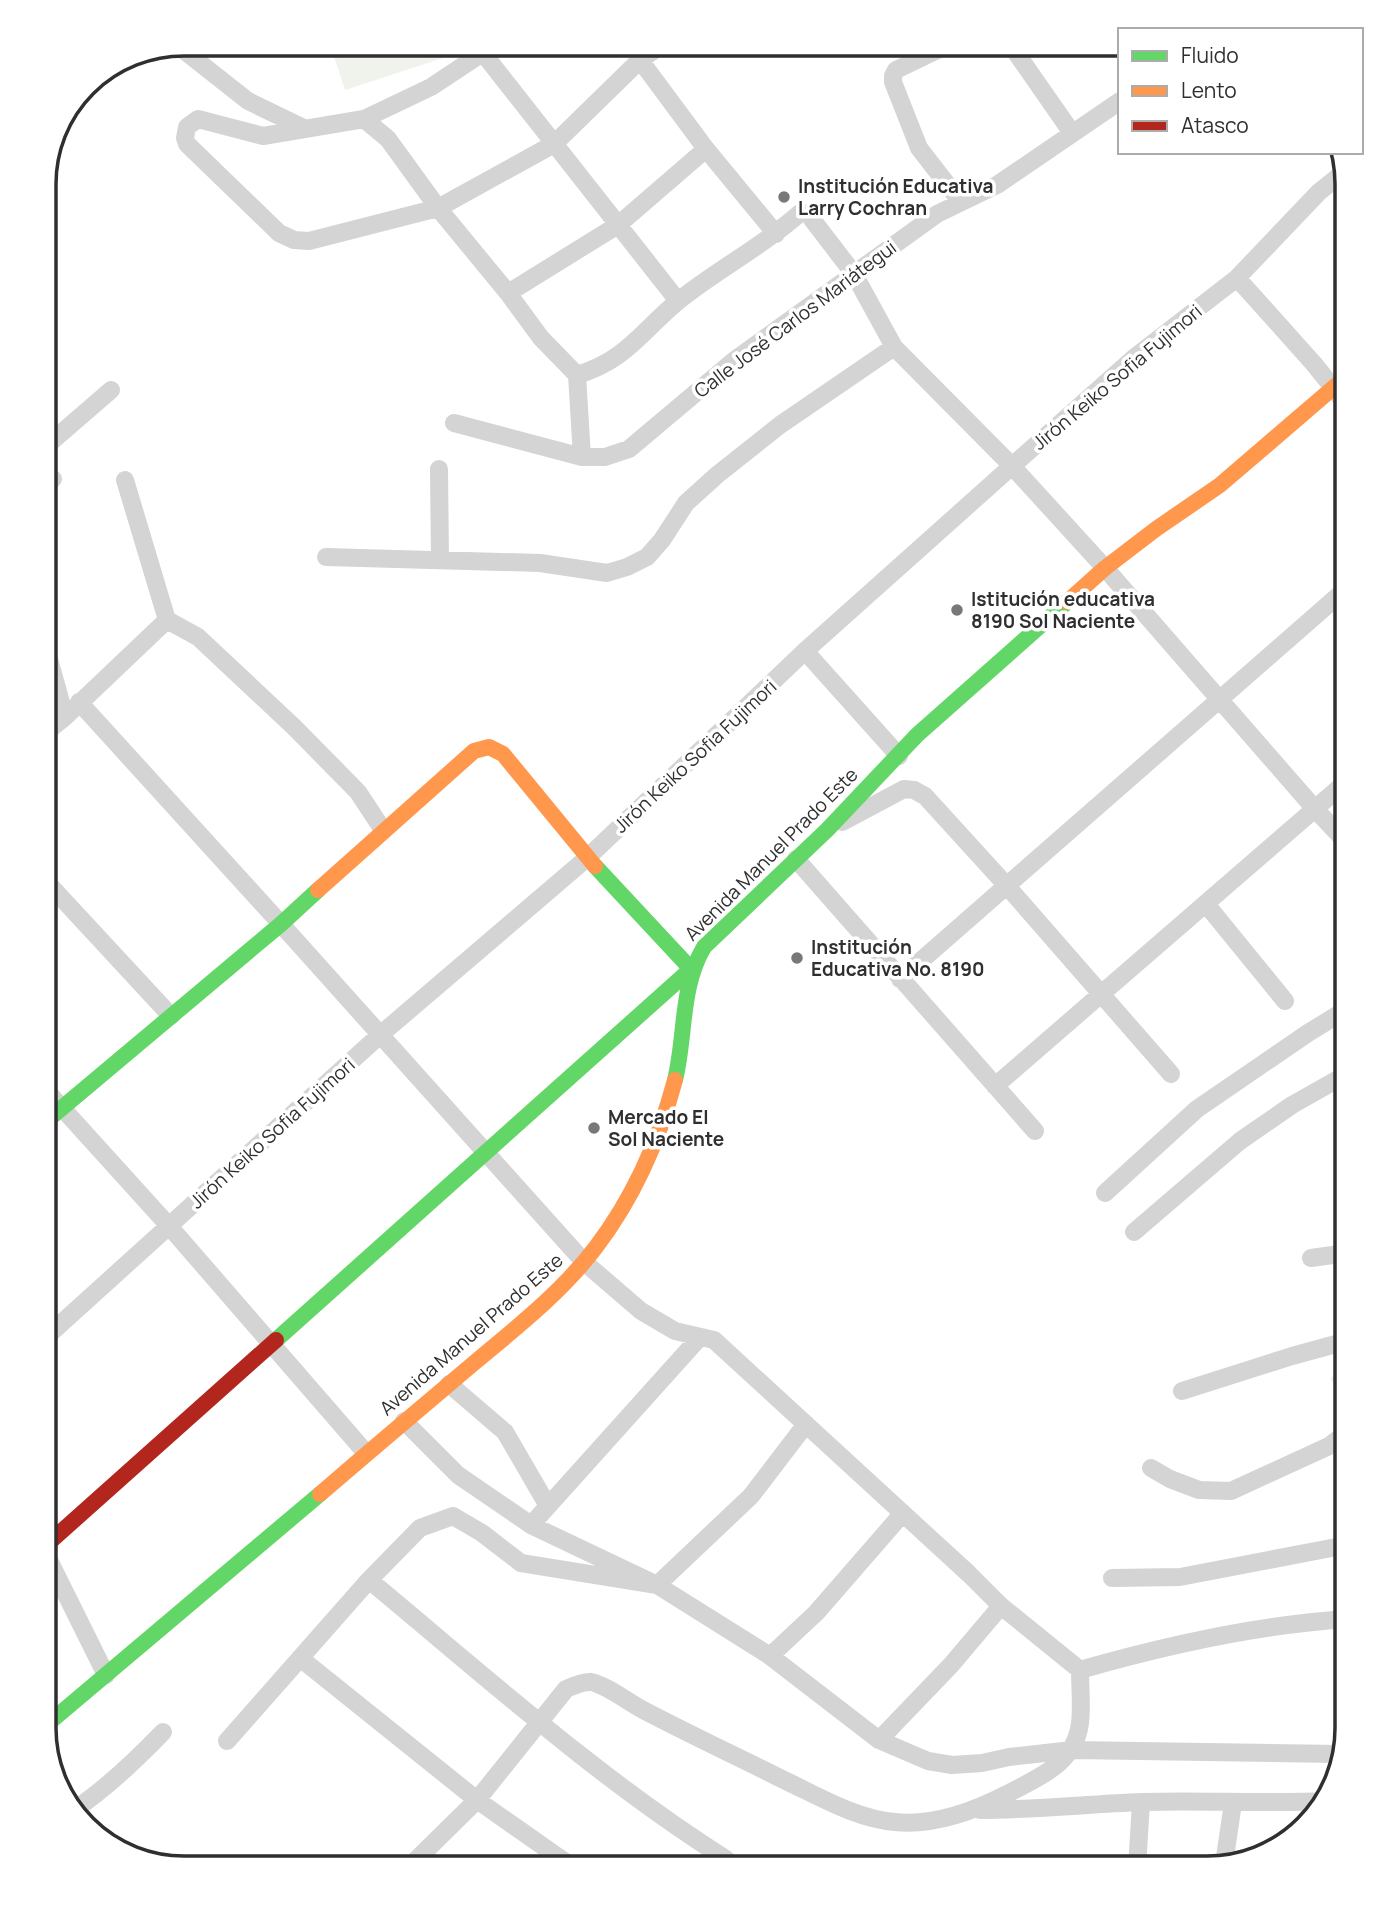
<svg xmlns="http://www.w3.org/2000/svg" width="1391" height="1912" font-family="Manrope,sans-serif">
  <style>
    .green { fill: #f0f2ec }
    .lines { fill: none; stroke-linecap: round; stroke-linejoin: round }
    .street { stroke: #d4d4d4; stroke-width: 18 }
    .fast { stroke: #63d668; stroke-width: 16 }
    .slow { stroke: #ff974d; stroke-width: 16 }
    .jam { stroke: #b3261e; stroke-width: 16 }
    .poi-dot { fill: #787878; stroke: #fff; stroke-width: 2.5 }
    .labels { text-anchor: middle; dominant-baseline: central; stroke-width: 7; stroke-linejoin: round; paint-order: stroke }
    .poi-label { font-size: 19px; font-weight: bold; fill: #2f2f2f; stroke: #fff; text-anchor: start }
    .street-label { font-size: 19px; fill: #2f2f2f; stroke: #fff }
    .rim { fill: none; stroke: #2f2f2f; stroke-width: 3.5 }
  </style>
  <rect width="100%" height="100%" fill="#fff"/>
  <!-- green -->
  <path class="green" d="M330,44h108l5,14 -98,32z
    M1347,1368v33l-2,2 -15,-25z"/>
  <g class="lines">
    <!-- street -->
    <path class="street" d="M496,44l-65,43 -67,32 -101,17 -65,-17 -11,8 -2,11 2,6 92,89 15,7 15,1 129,-33 116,-64 86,-84 23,-16
      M950,44l-54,26 -3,6v6l26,66 41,53
      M1010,44l62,89
      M177,45l71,56 58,28
      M483,53l195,248
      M640,60l66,89 70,85
      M364,119l24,20 50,69 70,85 33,45 36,37c48,-14 64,-43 100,-73 39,-32 85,-55 123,-89l8,1 46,60 40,73 118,119 93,102 210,241 32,34
      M1237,278l77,86 33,41
      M508,293l110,-68 88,-76
      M577,375l5,82
      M454,423l128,34h23l24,-8 107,-90 201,-145 60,-29 123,-84
      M44,448l67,-58
      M439,469l1,91
      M125,480l42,140 31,17 96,90 64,65 25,38
      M44,485l9,-6
      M326,557l214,6 67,10 20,-6 20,-10 15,-17 24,-37 31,-28 63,-50 114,-78
      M44,641l21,76
      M805,651l94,105
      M79,702l202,222 303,338 57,49 34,20 39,9 255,234 32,32 79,64c87,-25 178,-45 267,-51
      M44,734l21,-17 102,-97
      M842,822l62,-33 10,1 11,6 82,90 164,188
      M796,859l239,272
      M44,879l127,137
      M1206,904l79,97
      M900,979l447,-391
      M995,1086l352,-305
      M44,1088l125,138 197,227
      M1105,1193l92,-84 111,-76 39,-24
      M1134,1232l106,-91 52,-36 55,-31
      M1311,1258l36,-5
      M44,1339l336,-304 207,-177 218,-207 207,-185 123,-109 102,-79 82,-86 25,-20
      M449,1384l56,48 43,74
      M1182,1391l110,-35 55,-15
      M404,1421l54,54 73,50 126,60 113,71 109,84 49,21 24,4 30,-2 27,-6 63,-7 268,4
      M1151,1468l19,11 29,11 32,1 98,-45 18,-14
      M531,1525l169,-188
      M44,1550l62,125
      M1112,1578l68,-1 167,-32
      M369,1580c116,96 230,199 357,279
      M770,1656l46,-43 87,-100
      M300,1658l177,142 97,68
      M879,1740l72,-75 50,-59
      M227,1741l142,-161 51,-52 33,-12 29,17 39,30 136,22 94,-89 55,-72
      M1341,1753l6,-80
      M74,1810c33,-22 62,-50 89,-78
      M980,1810c54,0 108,-6 162,-8 61,-2 123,2 184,-1
      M1224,1864l9,-61
      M408,1868l69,-68 89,-111c7,-3 17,-8 25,-7 16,3 41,23 56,30 46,24 93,46 139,69 34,16 71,38 109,41 38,4 79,-11 112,-28 32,-17 68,-30 73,-71 2,-16 0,-36 0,-53
      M1137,1868l4,-66"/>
    <!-- fast -->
    <path class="fast" d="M675,1080c11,-45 5,-92 29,-133l123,-117 90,-95 150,-133
      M44,1123l237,-199 37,-34
      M276,1340l415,-371 -96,-103
      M44,1727l276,-233"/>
    <!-- slow -->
    <path class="slow" d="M1067,602l38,-34 51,-39 64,-44 127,-109
      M318,890l156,-139 15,-4 14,7 92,112
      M320,1494c51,-44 102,-87 154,-131 43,-36 88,-71 122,-116 38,-50 63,-107 79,-167"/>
    <!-- jam -->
    <path class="jam" d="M44,1547l232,-207"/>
  </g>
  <!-- markers -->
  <g class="poi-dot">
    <circle cx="784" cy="197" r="7"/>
    <circle cx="957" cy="610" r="7"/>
    <circle cx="797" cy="958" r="7"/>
    <circle cx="594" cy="1128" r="7"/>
  </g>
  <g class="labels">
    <!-- poi labels -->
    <g class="poi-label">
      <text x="798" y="186">Institución Educativa<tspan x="798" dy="22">Larry Cochran</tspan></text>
      <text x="971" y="599">Istitución educativa<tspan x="971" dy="22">8190 Sol Naciente</tspan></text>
      <text x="811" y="947">Institución<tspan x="811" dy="22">Educativa No. 8190</tspan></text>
      <text x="608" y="1117">Mercado El<tspan x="608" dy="22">Sol Naciente</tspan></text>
    </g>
    <!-- street labels -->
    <g class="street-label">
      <text transform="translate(795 319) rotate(-37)">Calle José Carlos Mariátegui</text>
      <text transform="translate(1117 377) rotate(-40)">Jirón Keiko Sofia Fujimori</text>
      <text transform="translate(695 756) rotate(-43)">Jirón Keiko Sofia Fujimori</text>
      <text transform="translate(771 854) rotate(-45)">Avenida Manuel Prado Este</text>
      <text transform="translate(272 1133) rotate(-42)">Jirón Keiko Sofia Fujimori</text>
      <text transform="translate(471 1334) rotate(-41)">Avenida Manuel Prado Este</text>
    </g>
  </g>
  <!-- crop -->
  <path d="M0 0H1391V1912H0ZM184 56H1207A128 128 0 0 1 1335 184V1728A128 128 0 0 1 1207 1856H184A128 128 0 0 1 56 1728V184A128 128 0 0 1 184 56Z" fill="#fff" fill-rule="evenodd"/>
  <path class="rim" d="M184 56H1207A128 128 0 0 1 1335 184V1728A128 128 0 0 1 1207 1856H184A128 128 0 0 1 56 1728V184A128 128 0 0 1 184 56Z"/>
  <!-- legend -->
  <rect x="1118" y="28" width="245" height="126" fill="#ffffff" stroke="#acacac" stroke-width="2"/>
  <rect x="1132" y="51" width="35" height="10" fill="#63d668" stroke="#acacac" stroke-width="2"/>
  <text x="1181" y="63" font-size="21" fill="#2f2f2f">Fluido</text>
  <rect x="1132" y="86" width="35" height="10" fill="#ff974d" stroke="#acacac" stroke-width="2"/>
  <text x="1181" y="98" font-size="21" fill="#2f2f2f">Lento</text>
  <rect x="1132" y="121" width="35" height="10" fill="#b3261e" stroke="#acacac" stroke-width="2"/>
  <text x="1181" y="133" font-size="21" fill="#2f2f2f">Atasco</text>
</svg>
